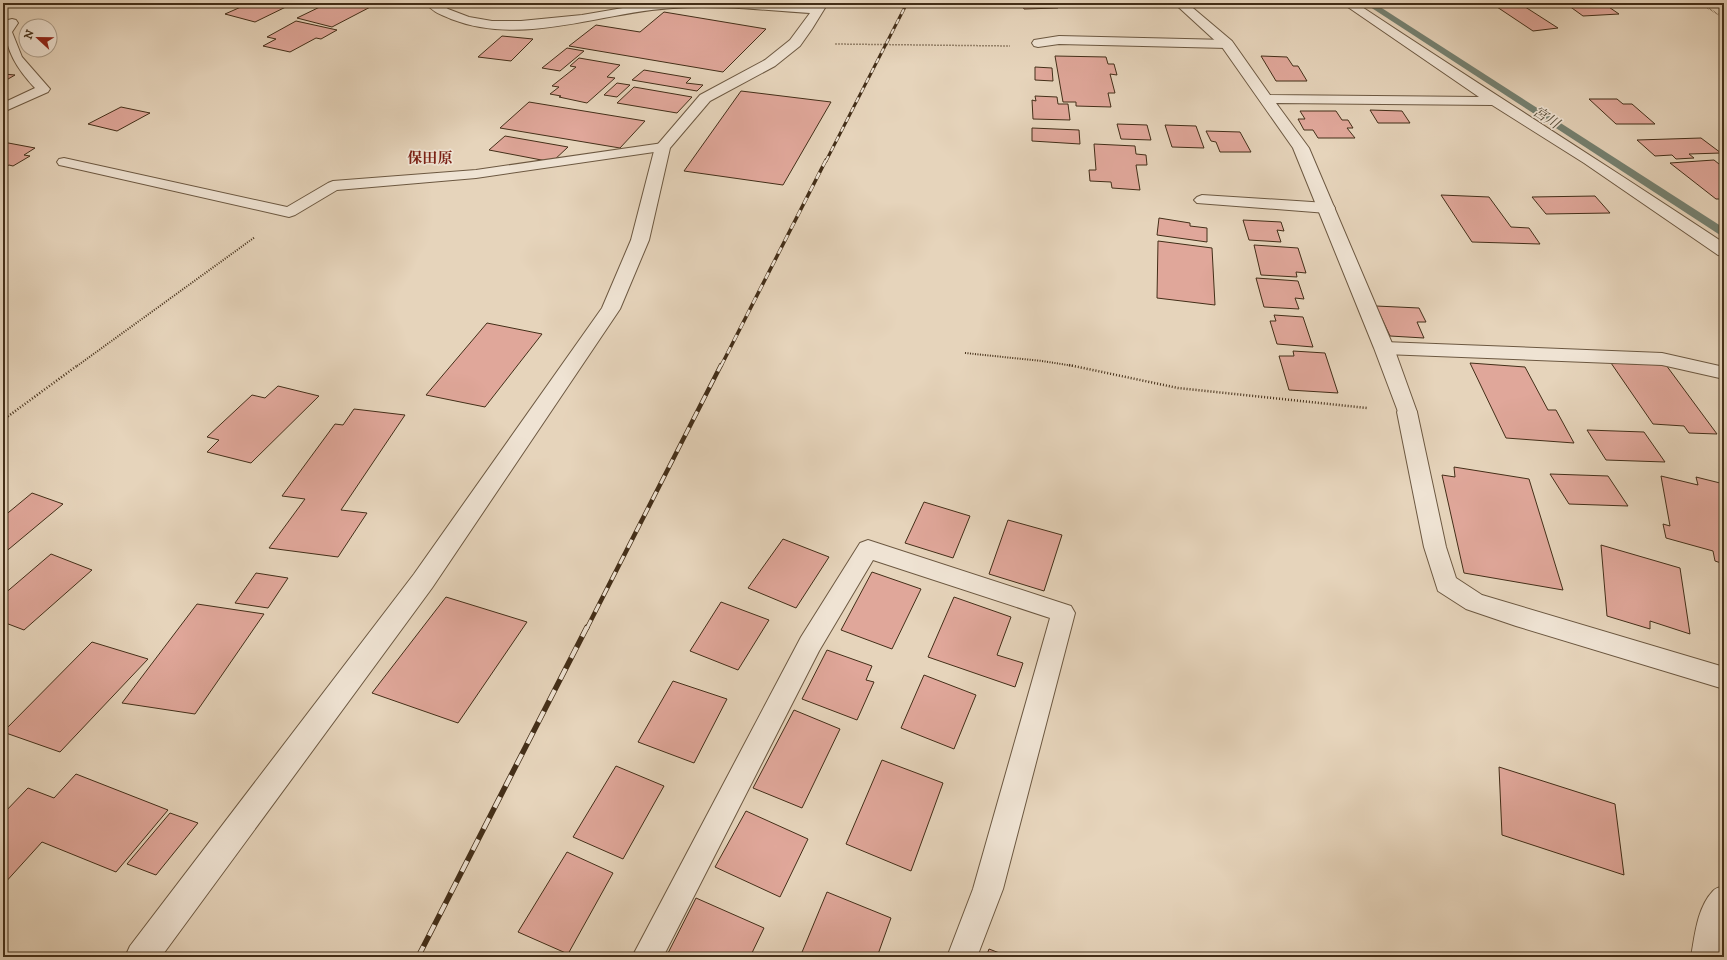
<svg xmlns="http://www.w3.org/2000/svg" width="1727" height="960" font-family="'IM FELL DW Pica','Noto Serif JP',serif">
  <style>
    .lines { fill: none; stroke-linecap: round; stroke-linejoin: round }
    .stream { fill: #758171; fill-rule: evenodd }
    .building { fill: #e0a79a; stroke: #432e18 }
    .lane-casing { stroke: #6c5841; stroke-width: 2 }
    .street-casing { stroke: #6c5841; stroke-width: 2 }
    .path-far2 { stroke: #432e18; stroke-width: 1.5; stroke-dasharray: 0.5 1; stroke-linecap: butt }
    .path-far1 { stroke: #432e18; stroke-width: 2; stroke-dasharray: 1 1.5; stroke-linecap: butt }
    .path { stroke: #432e18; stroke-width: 2.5; stroke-dasharray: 1 2; stroke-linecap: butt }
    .lane { fill: #efe3d3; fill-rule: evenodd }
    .street { fill: #efe3d3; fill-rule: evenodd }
    .rail-far3-casing { stroke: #432e18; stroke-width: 3 }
    .rail-far2-casing { stroke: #432e18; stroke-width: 3.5 }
    .rail-far1-casing { stroke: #432e18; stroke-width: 4.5 }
    .rail-casing { stroke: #432e18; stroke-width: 5.5 }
    .rail-far3 { stroke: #efe3d3; stroke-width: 2; stroke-dasharray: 5.5; stroke-linecap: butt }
    .rail-far2 { stroke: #efe3d3; stroke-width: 2.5; stroke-dasharray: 7; stroke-linecap: butt }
    .rail-far1 { stroke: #efe3d3; stroke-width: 3; stroke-dasharray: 9; stroke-linecap: butt }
    .rail { stroke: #efe3d3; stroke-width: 4; stroke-dasharray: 12; stroke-linecap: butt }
    .labels { text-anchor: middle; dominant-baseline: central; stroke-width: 3.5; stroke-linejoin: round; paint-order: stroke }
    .far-water-label { font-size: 14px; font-style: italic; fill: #544a36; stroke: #efe3d3 }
    .far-quarter-label { font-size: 15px; font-weight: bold; fill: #7a1f14; stroke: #efe3d3 }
  </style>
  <rect width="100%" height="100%" fill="#e6d4bb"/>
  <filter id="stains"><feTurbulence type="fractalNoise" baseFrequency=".005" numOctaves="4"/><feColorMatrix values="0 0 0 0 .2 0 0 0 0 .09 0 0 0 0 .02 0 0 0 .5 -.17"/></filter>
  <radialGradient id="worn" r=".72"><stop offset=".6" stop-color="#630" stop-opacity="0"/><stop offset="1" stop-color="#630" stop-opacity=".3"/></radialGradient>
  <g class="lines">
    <!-- stream -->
    <path class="stream" d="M1364,3h10l350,225v8l-4,-1z"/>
  </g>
  <!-- building -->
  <path class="building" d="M250,3h44l-39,19 -30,-8z
    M328,3h50l-46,24 -35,-9z
    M1021,3h34l3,5 -34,1z
    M1491,3h28l39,25 -25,3z
    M1565,3h38l16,11 -36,2z
    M664,12l102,17 -43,43 -154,-26 27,-21 44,7z
    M296,21l41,9 -16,9 -5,-1 -26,14 -27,-6 13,-7 -9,-2z
    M502,36l31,3 -22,22 -33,-4z
    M567,48l17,3 -24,20 -18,-3z
    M1055,56l51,1 2,7h6l3,11 -7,-1 5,19h-7l3,14 -35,-1v-4h-13z
    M1261,56l26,1 6,9h5l9,15h-31z
    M579,58l41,7 -13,12 8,1 -28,25 -28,-6 2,-1 -11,-2 9,-7 -7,-1 24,-19 -6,-1z
    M1035,67l17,1 1,13 -18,-1z
    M644,70l47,8 -5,5 17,2 -6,6 -65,-11z
    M3,74l12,1 -12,7z
    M617,83l13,2 -13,12 -13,-2z
    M634,87l58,10 -15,16 -60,-10z
    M741,91l90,11 -48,83 -99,-14z
    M1035,96l22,1 1,7h10l2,16 -37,-1 -1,-19 4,1z
    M1589,99h28l6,5h9l23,20h-39z
    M529,102l116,19 -25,27 -120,-20z
    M121,107l29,6 -33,18 -29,-7z
    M1370,110l32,1 8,12h-32z
    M1300,111h36l6,9h6l5,8h-6l8,10h-37l-5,-8h-9l-6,-11h7z
    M1117,124l30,1 4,15 -30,-1z
    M1165,125l31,1 8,22 -32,-1z
    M1032,128l47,2 1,14 -48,-3z
    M1206,131l34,1 11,20h-31l-4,-10 -5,-1z
    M505,136l63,11 -16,15 -63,-12z
    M1701,138l20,15 -32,1 5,4 -18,1 -4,-4 -17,1 -18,-16z
    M3,142l32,6 -11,7 6,1 -17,10 -4,-1 -6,3z
    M1094,144l41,2 1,8 10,1 1,10h-11l4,25 -28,-2 -1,-6 -21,-1 -1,-11h7z
    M1714,160l10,8v31h-8l-46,-36z
    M1441,195l48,2 22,30 18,1 11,16 -68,-2z
    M1595,196l15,17 -64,1 -14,-17z
    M1159,218l31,5v3l17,2v14l-50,-7z
    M1243,220l38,2 3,9 -7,-1 4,12 -32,-2z
    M1158,241l54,7 3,57 -58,-7z
    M1254,245l44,3 8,25 -10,-1 1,5 -36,-2z
    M1256,278l42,3 6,18 -9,-1 4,11 -35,-2z
    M1376,306l43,2 7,14h-9l7,16 -34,-2z
    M1274,315l29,2 10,30 -36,-3 -7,-23h6z
    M487,323l55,11 -57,73 -59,-12z
    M1293,351l32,2 13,40 -49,-3 -10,-34h15z
    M1470,363l55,4 23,43h8l18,33 -68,-5z
    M1611,363l55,2 51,69 -28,-1 -5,-7 -31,-2z
    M278,386l41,10 -68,67 -44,-11 12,-12 -12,-3 45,-42 13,3z
    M354,409l51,6 -64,95 26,3 -29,44 -69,-9 36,-49 -23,-3 53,-72 8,1z
    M1587,430l57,2 21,30 -59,-2z
    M1454,467l75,12 34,111 -99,-17 -22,-98 13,2z
    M1550,474l58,2 20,30 -59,-2z
    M1661,476l37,9 -2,-8 28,7v80l-9,-3 -2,-10 -47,-13 -3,-14 7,2z
    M32,493l31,11 -60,50v-37z
    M924,502l46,14 -17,42 -48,-15z
    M1008,520l54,15 -18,56 -55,-17z
    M783,539l46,18 -33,51 -48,-20z
    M1601,545l79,23 10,66 -40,-13v8l-43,-13z
    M51,554l41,16 -68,60 -21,-8v-27z
    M872,572l49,17 -29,60 -51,-19z
    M256,573l32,5 -20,30 -33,-5z
    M446,597l81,25 -69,101 -86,-30z
    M954,597l57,20 -14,38 26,8 -8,24 -87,-30z
    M721,602l48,18 -31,50 -48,-19z
    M197,604l67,10 -69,100 -73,-11z
    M92,642l56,17 -88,93 -57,-20z
    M827,650l45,16 -6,14 8,2 -17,38 -55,-21z
    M924,675l52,20 -22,54 -53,-21z
    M673,681l54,18 -33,64 -56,-21z
    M794,710l46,19 -38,79 -49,-20z
    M882,760l61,23 -32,88 -65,-27z
    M616,766l48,20 -41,73 -50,-22z
    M1499,767l116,37 9,71 -122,-40z
    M76,774l92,36 -52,62 -74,-30 -39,43v-71l25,-26 26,10z
    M746,811l62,28 -28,58 -65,-30z
    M170,813l28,10 -42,52 -29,-11z
    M567,852l46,21 -45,81 -50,-22z
    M827,892l64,26 -14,39h-77z
    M696,898l68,30 -14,29h-84z
    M989,949l21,8h-24z"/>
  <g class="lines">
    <!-- lane casing -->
    <g class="lane-casing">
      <path id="lane" d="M12,19l4,1 2,3 -6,9 10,25 28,32 -2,3 -45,20v-9l32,-15c-16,-17 -35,-43 -27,-68z
        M1059,36l168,4 4,1 2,3 -2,3 -4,1 -168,-4 -21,3 -4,-1 -2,-3 2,-3z
        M663,143l5,1 2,3 -2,3 -192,28 -139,12 -42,25 -6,2 -225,-51 -5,-1 -2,-3 2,-3 5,-1 223,49 41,-24 5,-2 143,-11z
        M1202,195l125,8 6,2 2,3 -2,3 -6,2 -130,-10 -3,-3 3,-3z
        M1384,342l278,11 62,14v12l-62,-14 -278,-11 -7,-2 -2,-4 2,-4z
        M1407,405l7,2 3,5 29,135 10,31 26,17 242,72v22l-208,-63 -50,-17 -28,-18 -14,-44 -27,-135 3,-5z
        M868,540l203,66 4,7 -72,276 -26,68h-30l26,-68 77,-271 -177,-58 -54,91 -156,306h-31l169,-320 59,-94z"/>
    </g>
    <!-- street casing -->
    <g class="street-casing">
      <path id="street" d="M426,3h14l8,6 21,8 23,4h29l61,-6 70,-12h116l46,3 2,-3h12l-16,26 -12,17 -25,20 -65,35 -40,47 -21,92 -29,69 -188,279 -271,369h-36l5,-11 284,-372 188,-266 29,-68 24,-93 3,-3 42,-49 65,-35 25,-20 20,-27c-46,-3 -91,-8 -137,-5 -72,4 -150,39 -222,11 -9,-4 -19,-7 -25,-16z
        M1174,3h13l45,38 38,54 209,2 -137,-94h14c122,81 246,159 368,240v13l-6,-1 -134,-92 -92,-58 -216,-2 33,45 85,200 23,64 -3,5 -7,2 -7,-2 -26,-69 -81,-200 -71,-101z
        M1724,886l-1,71h-32c4,-22 6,-49 22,-66 2,-3 8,-4 11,-5z"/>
    </g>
    <!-- path-far2 -->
    <path class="path-far2" d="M1700,3l24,15
      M835,44l175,2"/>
    <!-- path-far1 -->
    <path class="path-far1" d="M965,353l77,8 32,5
      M77,366l178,-129"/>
    <!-- path -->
    <path class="path" d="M1069,365l109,23 189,20
      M3,420l75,-55"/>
    <!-- lane -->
    <use href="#lane" class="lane"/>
    <!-- street -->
    <use href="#street" class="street"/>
    <!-- rail-far3 casing -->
    <g class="rail-far3-casing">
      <path id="rail-far3" d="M826,161l81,-158"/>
    </g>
    <!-- rail-far2 casing -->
    <g class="rail-far2-casing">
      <path id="rail-far2" d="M721,366l105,-206"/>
    </g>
    <!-- rail-far1 casing -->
    <g class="rail-far1-casing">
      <path id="rail-far1" d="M587,628l134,-263"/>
    </g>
    <!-- rail casing -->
    <g class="rail-casing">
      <path id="rail" d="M418,957l169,-330"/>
    </g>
    <!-- rail-far3 -->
    <use href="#rail-far3" class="rail-far3"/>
    <!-- rail-far2 -->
    <use href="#rail-far2" class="rail-far2"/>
    <!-- rail-far1 -->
    <use href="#rail-far1" class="rail-far1"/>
    <!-- rail -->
    <use href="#rail" class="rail"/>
  </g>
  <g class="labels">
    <!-- far-water labels -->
    <g class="far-water-label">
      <text transform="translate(1546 118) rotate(33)">宮川</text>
    </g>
    <!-- far-quarter labels -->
    <g class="far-quarter-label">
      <text x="430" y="158">保田原</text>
    </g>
  </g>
  <!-- margin -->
  <rect width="1727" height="960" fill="none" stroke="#e6d4bb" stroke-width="16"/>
  <rect x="4" y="4" width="1719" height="952" fill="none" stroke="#432e18" stroke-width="2"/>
  <rect x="8" y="8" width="1711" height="944" fill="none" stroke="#432e18"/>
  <!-- north arrow -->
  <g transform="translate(38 38) rotate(292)"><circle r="19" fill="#efe3d3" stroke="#aa9b88"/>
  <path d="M0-3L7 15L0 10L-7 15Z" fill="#8f2418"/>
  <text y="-6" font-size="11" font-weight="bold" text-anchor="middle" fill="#432e18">N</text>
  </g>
  <rect width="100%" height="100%" filter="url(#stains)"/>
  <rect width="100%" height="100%" fill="url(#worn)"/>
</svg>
